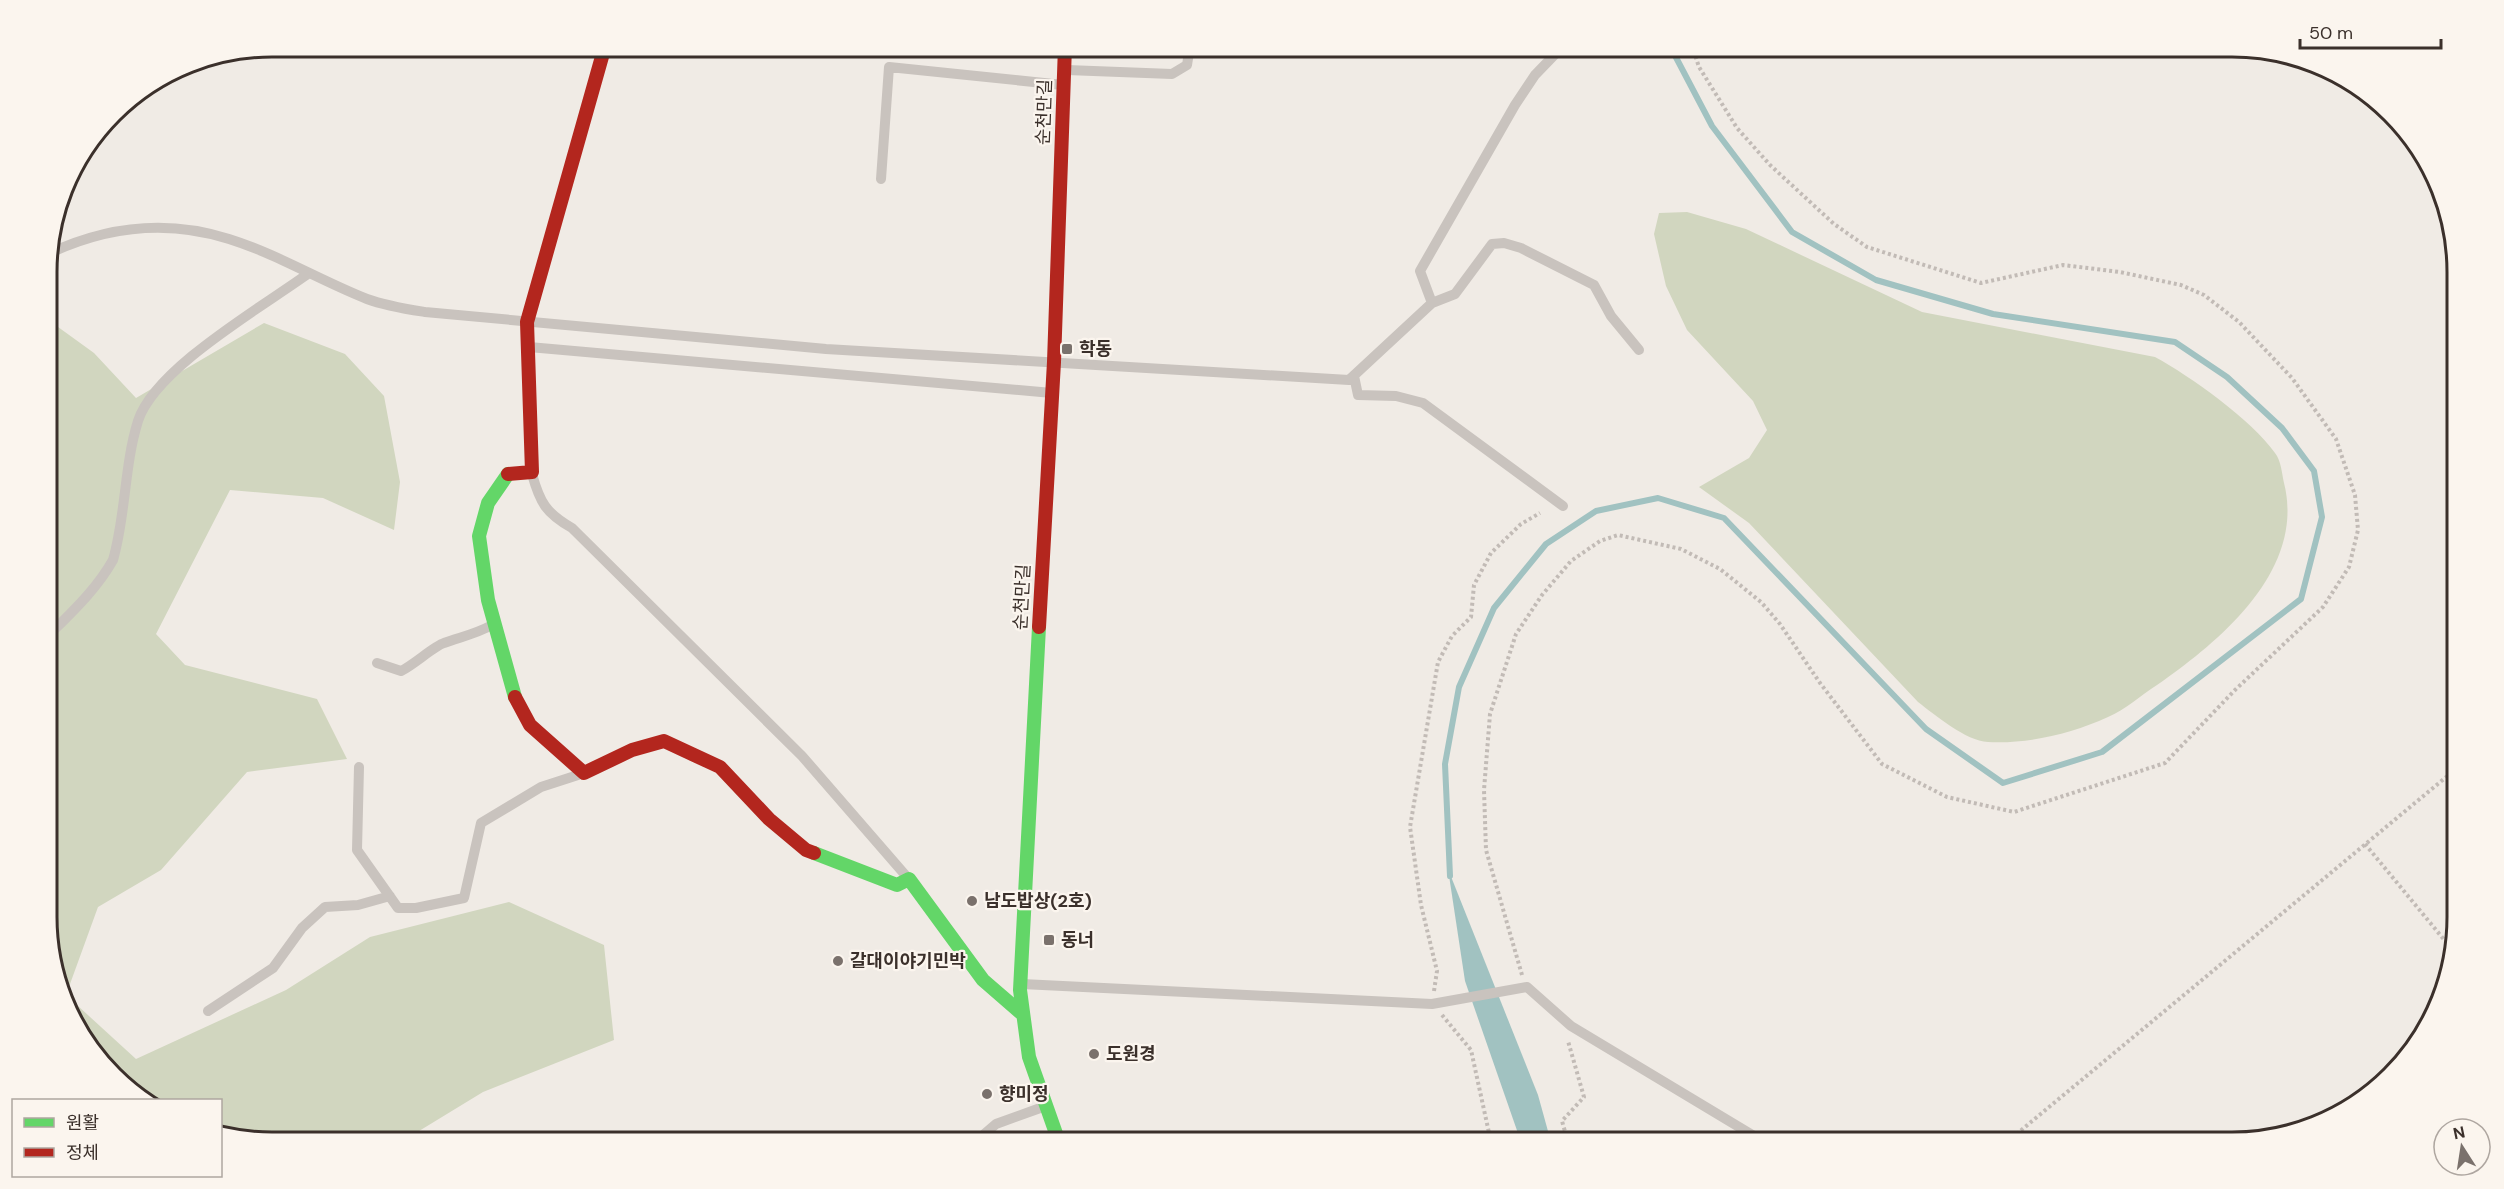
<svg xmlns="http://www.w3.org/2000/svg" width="2504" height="1189" font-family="'DM Sans','Noto Sans KR',sans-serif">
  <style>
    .green { fill: #d1d6bf }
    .water { fill: #a1c2c1 }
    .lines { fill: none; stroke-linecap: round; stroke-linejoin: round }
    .stream { stroke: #a1c2c1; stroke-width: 6 }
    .path { stroke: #c2bbb6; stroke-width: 4; stroke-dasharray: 3 3; stroke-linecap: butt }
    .lane { stroke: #c9c3be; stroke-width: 10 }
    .fast { stroke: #63d668; stroke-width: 14 }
    .jam { stroke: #b3261e; stroke-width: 14 }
    .poi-dot { fill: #7a716c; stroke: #fbf5ee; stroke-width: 2 }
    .labels { text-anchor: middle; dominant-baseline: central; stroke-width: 4.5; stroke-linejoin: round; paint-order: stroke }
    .street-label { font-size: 18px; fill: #3b302b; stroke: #fbf5ee }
    .poi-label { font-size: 18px; font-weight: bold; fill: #3b302b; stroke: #fbf5ee; text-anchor: start }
    .rim { fill: none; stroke: #3b302b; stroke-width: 3 }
  </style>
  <rect width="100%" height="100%" fill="#f0ebe5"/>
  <!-- green -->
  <path class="green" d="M1687,212l59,17 176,83 233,45c35,19 97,63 120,96 6,7 7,21 9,30 22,87 -64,158 -127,202 -16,10 -32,25 -49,32 -37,17 -80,27 -120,25 -22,-1 -53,-27 -70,-40l-169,-179 -50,-36 50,-29 18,-28 -14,-29 -66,-71 -21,-44 -12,-52 5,-21z
    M47,319l47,34 42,45 128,-75 81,31 39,42 16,86 -6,48 -71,-32 -93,-8 -74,144 29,31 132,34 30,60 -100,13 -86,98 -63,37 -32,88 70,64 150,-69 84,-53 139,-35 95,43 10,95 -131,52 -82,50h-129l-51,-10 -1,-32h-77l-9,-4 -41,-42 -29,-51 -16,-56z"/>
  <!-- water -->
  <path class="water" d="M1448,869l90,226 13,47h-30l-56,-161z"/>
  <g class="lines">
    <!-- stream -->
    <path class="stream" d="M1450,876l-5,-112 14,-77 35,-79 52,-64 50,-33 62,-13 66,20 202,211 77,54 99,-31 199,-153 21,-82 -8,-46 -32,-43 -55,-51 -52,-35 -182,-28 -117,-34 -84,-48 -80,-106 -42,-80"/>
    <!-- path -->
    <path class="path" d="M2365,844l86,104
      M1522,975l-36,-125 -2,-60 6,-76 26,-80 26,-39 29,-34 29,-20 18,-6 63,14 39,20 41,33 19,22 40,59 62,81 65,33 67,15 151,-49 70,-73 88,-83 26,-40 9,-37 -3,-35 -19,-56 -44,-61 -53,-56 -35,-27 -23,-10 -61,-13 -57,-7 -82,18 -114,-36 -33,-23 -64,-59 -33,-37 -38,-61 -7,-21
      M1434,991l3,-20 -16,-66 -11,-78 28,-165 14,-26 19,-19 3,-32 17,-32 30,-29 19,-11
      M1442,1015l29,35 20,92
      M1568,1142l-6,-21 22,-24 -16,-56
      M2007,1142l450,-374"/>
    <!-- lane -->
    <path class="lane" d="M1067,70l105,4 15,-9 3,-19
      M881,179l8,-112 174,18
      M48,254c59,-28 118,-35 181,-15 48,15 92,42 138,60 19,7 39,10 58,13l401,37 523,31 83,-77 -12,-32 95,-166 20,-30 28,-29
      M1432,303l23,-9 37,-50 12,-1 17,5 73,37 17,31 28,34
      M529,347l523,46
      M1354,376l4,19 38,1 27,7 140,103
      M532,474c8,29 14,39 40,54l230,228 105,121
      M48,636c24,-24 48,-46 65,-76 13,-45 11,-94 25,-139 17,-53 126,-115 171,-148
      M377,663l24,8c14,-7 33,-25 43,-28 16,-6 32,-9 48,-18
      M359,767l-2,83 41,58h18l48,-10 17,-75 60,-36 37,-12
      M1022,984l410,20 95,-17 44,39 193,116
      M208,1011l65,-43 29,-40 23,-21 33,-2 32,-9
      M975,1142l21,-18 47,-17"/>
    <!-- fast -->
    <path class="fast" d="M508,474l-20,29 -9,33 9,64 27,97
      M1039,627l-19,363 9,67 30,85
      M814,853l83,32 12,-6 74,101 38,33"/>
    <!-- jam -->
    <path class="jam" d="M508,474l24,-2 -5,-150 78,-276
      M1039,627l15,-265 11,-316
      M515,697l15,28 54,48 48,-23 32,-9 56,26 49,52 37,31 8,3"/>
  </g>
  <!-- markers -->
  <g class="poi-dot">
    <rect x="1061" y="343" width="12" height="12" rx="3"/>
    <circle cx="972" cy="901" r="6"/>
    <rect x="1043" y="934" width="12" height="12" rx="3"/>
    <circle cx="838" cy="961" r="6"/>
    <circle cx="1094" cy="1054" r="6"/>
    <circle cx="987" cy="1094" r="6"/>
  </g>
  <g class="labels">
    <!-- street labels -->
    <g class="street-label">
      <text transform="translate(1044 112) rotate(-88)">순천만길</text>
      <text transform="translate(1022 597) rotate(-87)">순천만길</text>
    </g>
    <!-- poi labels -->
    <g class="poi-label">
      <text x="1079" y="349">학동</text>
      <text x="984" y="901">남도밥상(2호)</text>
      <text x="1061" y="940">동너</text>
      <text x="850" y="961">갈대이야기민박</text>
      <text x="1106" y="1054">도원경</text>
      <text x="999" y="1094">향미정</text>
    </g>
  </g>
  <!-- crop -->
  <path d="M0 0H2504V1189H0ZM272 57H2232A215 215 0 0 1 2447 272V917A215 215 0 0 1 2232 1132H272A215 215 0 0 1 57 917V272A215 215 0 0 1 272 57Z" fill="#fbf5ee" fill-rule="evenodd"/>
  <path class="rim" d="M272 57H2232A215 215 0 0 1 2447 272V917A215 215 0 0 1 2232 1132H272A215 215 0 0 1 57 917V272A215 215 0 0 1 272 57Z"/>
  <!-- legend -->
  <rect x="12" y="1099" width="210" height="78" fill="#fbf5ee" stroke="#aea6a0" stroke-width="1.5"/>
  <rect x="24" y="1118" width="30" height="9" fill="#63d668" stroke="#aea6a0" stroke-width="1.5"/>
  <text x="66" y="1129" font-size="18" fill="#3b302b">원활</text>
  <rect x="24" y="1148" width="30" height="9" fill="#b3261e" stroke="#aea6a0" stroke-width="1.5"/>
  <text x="66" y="1159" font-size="18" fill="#3b302b">정체</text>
  <!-- north arrow -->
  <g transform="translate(2462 1147) rotate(348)"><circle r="28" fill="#fbf5ee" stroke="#aea6a0" stroke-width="1.5"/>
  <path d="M0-4.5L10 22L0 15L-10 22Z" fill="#7a716c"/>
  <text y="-9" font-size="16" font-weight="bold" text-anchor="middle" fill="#3b302b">N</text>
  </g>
  <!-- scale -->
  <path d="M2300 39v9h141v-9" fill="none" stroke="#3b302b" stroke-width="3"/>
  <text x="2309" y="39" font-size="18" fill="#3b302b" stroke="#fbf5ee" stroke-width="4.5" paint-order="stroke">50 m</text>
</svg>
